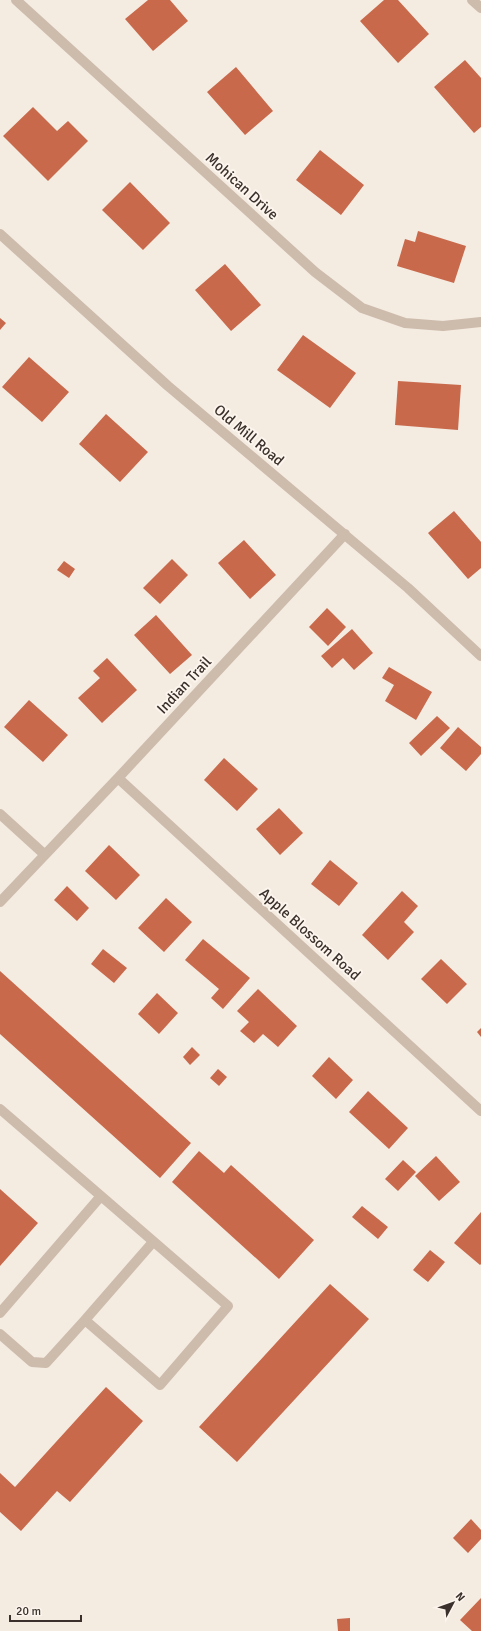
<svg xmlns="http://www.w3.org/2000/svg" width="481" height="1631" font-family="Signika,sans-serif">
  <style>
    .building { fill: #c8694b }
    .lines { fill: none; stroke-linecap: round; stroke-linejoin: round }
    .minor { stroke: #cdbbac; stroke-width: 10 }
    .labels { text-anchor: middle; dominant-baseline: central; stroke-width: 4; stroke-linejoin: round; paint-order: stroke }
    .street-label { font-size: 15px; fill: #3b302b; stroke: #fbf5ee }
  </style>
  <rect width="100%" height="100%" fill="#f4ebe1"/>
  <!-- building -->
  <path class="building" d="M148,0h22l18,21 -35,30 -28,-32z
    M384,0h14l31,34 -31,29 -38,-42z
    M465,60l16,18v49l-7,6 -40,-46z
    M236,67l37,44 -28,24 -38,-43z
    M33,107l24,24 11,-10 20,20 -40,40 -45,-45z
    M320,150l44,35 -23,30 -45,-35z
    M130,182l40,41 -27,27 -41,-40z
    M418,231l48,15 -12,37 -57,-17 8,-27 10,3z
    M225,264l36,41 -30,26 -36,-41z
    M0,318l6,5 -6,7z
    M303,335l53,38 -26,35 -53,-38z
    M29,357l40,35 -27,30 -40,-35z
    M398,381l63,4 -3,45 -63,-5z
    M106,414l42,38 -28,30 -41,-38z
    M454,511l27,31v26l-13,11 -40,-46z
    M244,540l32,35 -26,24 -32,-36z
    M172,559l16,16 -28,29 -17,-16z
    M64,561l11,8 -6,9 -12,-8z
    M327,608l19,19 -18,19 -19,-19z
    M156,615l36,40 -22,19 -36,-39z
    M352,629l21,24 -19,17 -11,-12 -11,10 -11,-12z
    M107,658l30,32 -35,33 -24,-25 22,-20 -7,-7z
    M389,667l43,25 -16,28 -31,-19 9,-16 -12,-7z
    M29,700l39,35 -25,27 -39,-35z
    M437,716l13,12 -29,28 -12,-13z
    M458,727l23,20v7l-15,17 -26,-23z
    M224,758l34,31 -21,22 -33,-31z
    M279,808l24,25 -23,22 -24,-26z
    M109,845l31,30 -24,25 -31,-29z
    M330,860l28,23 -19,23 -28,-22z
    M67,886l22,22 -12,13 -23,-21z
    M402,891l16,15 -14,16 10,10 -26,28 -26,-25z
    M166,898l26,24 -28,30 -26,-24z
    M203,939l47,39 -27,31 -12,-11 8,-9 -34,-29z
    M103,949l24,19 -13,15 -23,-19z
    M441,959l26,25 -20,20 -26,-25z
    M0,971l191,172 -31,35 -160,-144z
    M258,989l39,37 -19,21 -15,-13 -9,9 -14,-12 9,-9 -12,-11z
    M157,993l21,20 -19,21 -21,-20z
    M481,1028v9l-4,-5z
    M192,1047l8,8 -10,10 -7,-8z
    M329,1057l24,23 -17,19 -24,-23z
    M218,1069l9,8 -8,9 -9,-8z
    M368,1091l40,37 -19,21 -40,-37z
    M199,1151l25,22 7,-8 83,75 -35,39 -107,-97z
    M436,1156l24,26 -21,19 -24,-25z
    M403,1160l13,12 -18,19 -13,-12z
    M0,1189l38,34 -38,43z
    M362,1206l26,21 -10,12 -26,-22z
    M481,1212v52l-1,1 -26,-22z
    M430,1250l15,12 -17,20 -15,-12z
    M330,1284l39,35 -132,143 -38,-35z
    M106,1387l37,34 -73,81 -13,-11 -36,40 -21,-19v-39l15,14z
    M471,1519l10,11v9l-13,14 -15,-15z
    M481,1598v33h-9l-12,-11z
    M350,1618v13h-12l-1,-12z"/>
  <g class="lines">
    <!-- minor -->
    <path class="minor" d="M16,0l299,272 47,36 43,15 38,3 38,-4
      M472,0l9,8
      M0,234l168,152 240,202 73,68
      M118,778l363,333
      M0,814l44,40
      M0,902l118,-124 227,-244
      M0,1109l101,87 -101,117
      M85,1320l68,-78
      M0,1334l32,28 14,1 39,-43 75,65 68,-79 -127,-110"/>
  </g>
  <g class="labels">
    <!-- street labels -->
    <g class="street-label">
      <text transform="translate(242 186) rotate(42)">Mohican Drive</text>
      <text transform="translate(249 435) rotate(40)">Old Mill Road</text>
      <text transform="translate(184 685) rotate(-47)">Indian Trail</text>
      <text transform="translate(310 934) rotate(42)">Apple Blossom Road</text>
    </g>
  </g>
  <!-- north arrow -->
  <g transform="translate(453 1603) rotate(49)" stroke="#fbf5ee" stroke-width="3" paint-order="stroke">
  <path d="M0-3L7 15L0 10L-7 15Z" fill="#3b302b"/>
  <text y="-6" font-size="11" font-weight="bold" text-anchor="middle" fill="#3b302b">N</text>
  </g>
  <!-- scale -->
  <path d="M10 1615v6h71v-6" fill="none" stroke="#3b302b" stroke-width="2"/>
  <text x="16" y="1615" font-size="12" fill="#3b302b" stroke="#fbf5ee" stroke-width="3" paint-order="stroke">20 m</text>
</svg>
